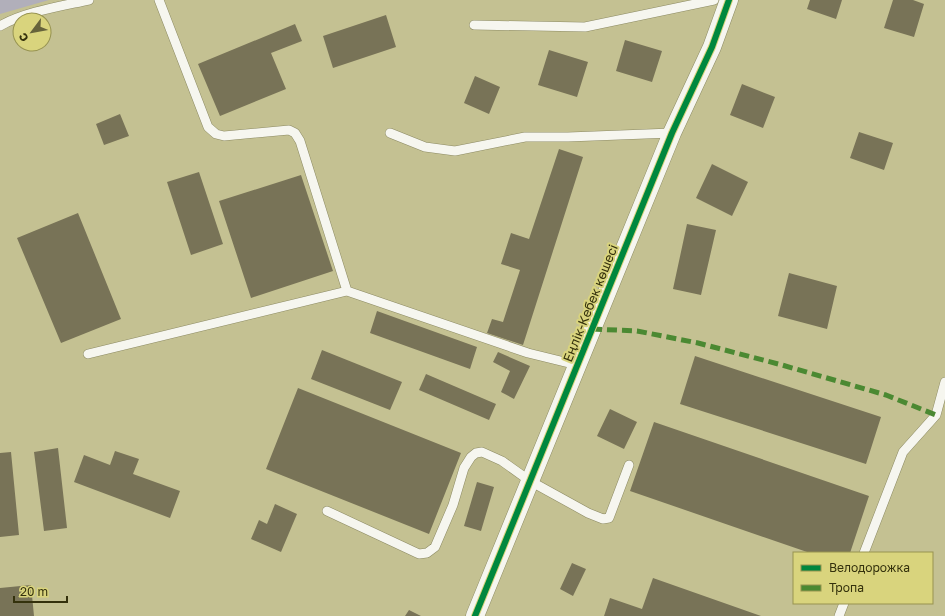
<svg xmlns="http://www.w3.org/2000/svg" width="945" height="616" font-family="'Golos Text',sans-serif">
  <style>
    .green { fill: #b1afba }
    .building { fill: #787357 }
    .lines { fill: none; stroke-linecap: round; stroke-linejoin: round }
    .lane-casing { stroke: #8c8a63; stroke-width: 10 }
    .street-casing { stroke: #8c8a63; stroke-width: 19 }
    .lane { stroke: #f6f6ef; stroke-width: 9 }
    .street { stroke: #f6f6ef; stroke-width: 18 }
    .quiet { stroke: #4b8932; stroke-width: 5; stroke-dasharray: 10 5; stroke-linecap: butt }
    .cycleway-casing { stroke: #d9d47d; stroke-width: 8 }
    .cycleway { stroke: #00873e; stroke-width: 6 }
    .labels { text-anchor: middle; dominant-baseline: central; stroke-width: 4; stroke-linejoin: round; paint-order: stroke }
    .street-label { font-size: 13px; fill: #34310c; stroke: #d9d47d }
  </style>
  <rect width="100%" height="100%" fill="#c4c192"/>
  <!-- green -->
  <path class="green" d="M0,0h49l-49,14z"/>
  <!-- building -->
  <path class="building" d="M810,0h32l-6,19 -29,-10z
    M893,0h20l11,4 -10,33 -30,-9z
    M386,15l10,32 -63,21 -10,-32z
    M295,24l7,17 -31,12 15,36 -66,27 -22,-52z
    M625,40l37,11 -10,31 -36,-11z
    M549,50l39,12 -11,35 -39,-12z
    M475,76l25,11 -11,27 -25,-11z
    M742,84l33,13 -12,31 -33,-13z
    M120,114l9,22 -25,9 -8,-21z
    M859,132l34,11 -9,27 -34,-12z
    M559,149l24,8 -60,188 -36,-12 5,-14 11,3 17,-52 -19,-6 10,-31 18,6z
    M712,164l36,18 -16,34 -36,-18z
    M199,172l24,72 -32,11 -24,-73z
    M301,175l32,96 -82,27 -32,-97z
    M78,213l43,106 -60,24 -44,-105z
    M687,224l29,6 -15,65 -28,-6z
    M789,273l48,13 -10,43 -49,-13z
    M377,311l100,36 -7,22 -100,-36z
    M322,350l80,32 -12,28 -79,-31z
    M498,352l32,14 -16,33 -13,-7 9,-21 -17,-9z
    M695,356l186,61 -15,47 -186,-60z
    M426,374l70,30 -7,16 -70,-30z
    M298,388l163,65 -32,81 -163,-65z
    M610,409l27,13 -13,27 -27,-13z
    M654,422l215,74 -19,57h-40l-180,-62z
    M58,448l9,80 -23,3 -10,-79z
    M115,451l24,8 -6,15 47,17 -10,27 -96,-36 10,-27 26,10z
    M11,452l8,83 -19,2v-84z
    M477,482l17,5 -13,44 -17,-5z
    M275,504l22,10 -16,38 -30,-13 8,-19 8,4z
    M572,563l14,6 -13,27 -13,-7z
    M653,578l108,38h-157l6,-18 32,11z
    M31,585l3,31h-34v-28z
    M409,610l12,6h-16z"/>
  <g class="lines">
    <!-- lane casing -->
    <g class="lane-casing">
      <path id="lane" d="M159,0l49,127 8,7 8,2 65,-6 6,3 5,8 47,150
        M474,25l111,2 129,-27
        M0,26c24,-14 62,-20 89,-26
        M390,133l35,14 30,4 70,-14h43l104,-4
        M88,354l259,-63 181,62 49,12
        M327,511l92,43 8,-1 8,-6 18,-42 11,-37 7,-11 5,-4 6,-1 20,9 28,20 58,32 15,6 6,-1 20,-53
        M864,553l39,-101 33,-37 9,-33
        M839,616l5,-13"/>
    </g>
    <!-- street casing -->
    <g class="street-casing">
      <path id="street" d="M475,616l197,-483 40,-86 17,-47"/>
    </g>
    <!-- lane -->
    <use href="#lane" class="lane"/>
    <!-- street -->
    <use href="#street" class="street"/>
    <!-- quiet -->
    <path class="quiet" d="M592,329l45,2 61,12 84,22 104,30 50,20"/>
    <!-- cycleway casing -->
    <g class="cycleway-casing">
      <path id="cycleway" d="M475,616l197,-483 40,-86 17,-47"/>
    </g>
    <!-- cycleway -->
    <use href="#cycleway" class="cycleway"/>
  </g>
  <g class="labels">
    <!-- street labels -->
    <g class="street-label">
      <text transform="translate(590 303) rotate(-68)">Еңлік-Кебек көшесі</text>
    </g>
  </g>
  <!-- legend -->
  <rect x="793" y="552" width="140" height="52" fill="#d9d47d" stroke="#979350"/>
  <rect x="801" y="565" width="20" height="6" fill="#00873e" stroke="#979350"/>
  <text x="829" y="572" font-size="12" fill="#34310c">Велодорожка</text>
  <rect x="801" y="585" width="20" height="6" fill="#4b8932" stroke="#979350"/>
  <text x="829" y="592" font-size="12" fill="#34310c">Тропа</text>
  <!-- north arrow -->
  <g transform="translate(32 32) rotate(238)"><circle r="19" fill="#d9d47d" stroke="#979350"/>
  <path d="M0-3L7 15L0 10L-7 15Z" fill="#66633b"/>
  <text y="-6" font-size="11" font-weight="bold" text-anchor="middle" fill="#34310c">С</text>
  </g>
  <!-- scale -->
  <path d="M14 596v6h53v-6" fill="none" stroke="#34310c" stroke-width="2"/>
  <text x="20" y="596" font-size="12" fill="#34310c" stroke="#d9d47d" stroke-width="3" paint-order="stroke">20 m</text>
</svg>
